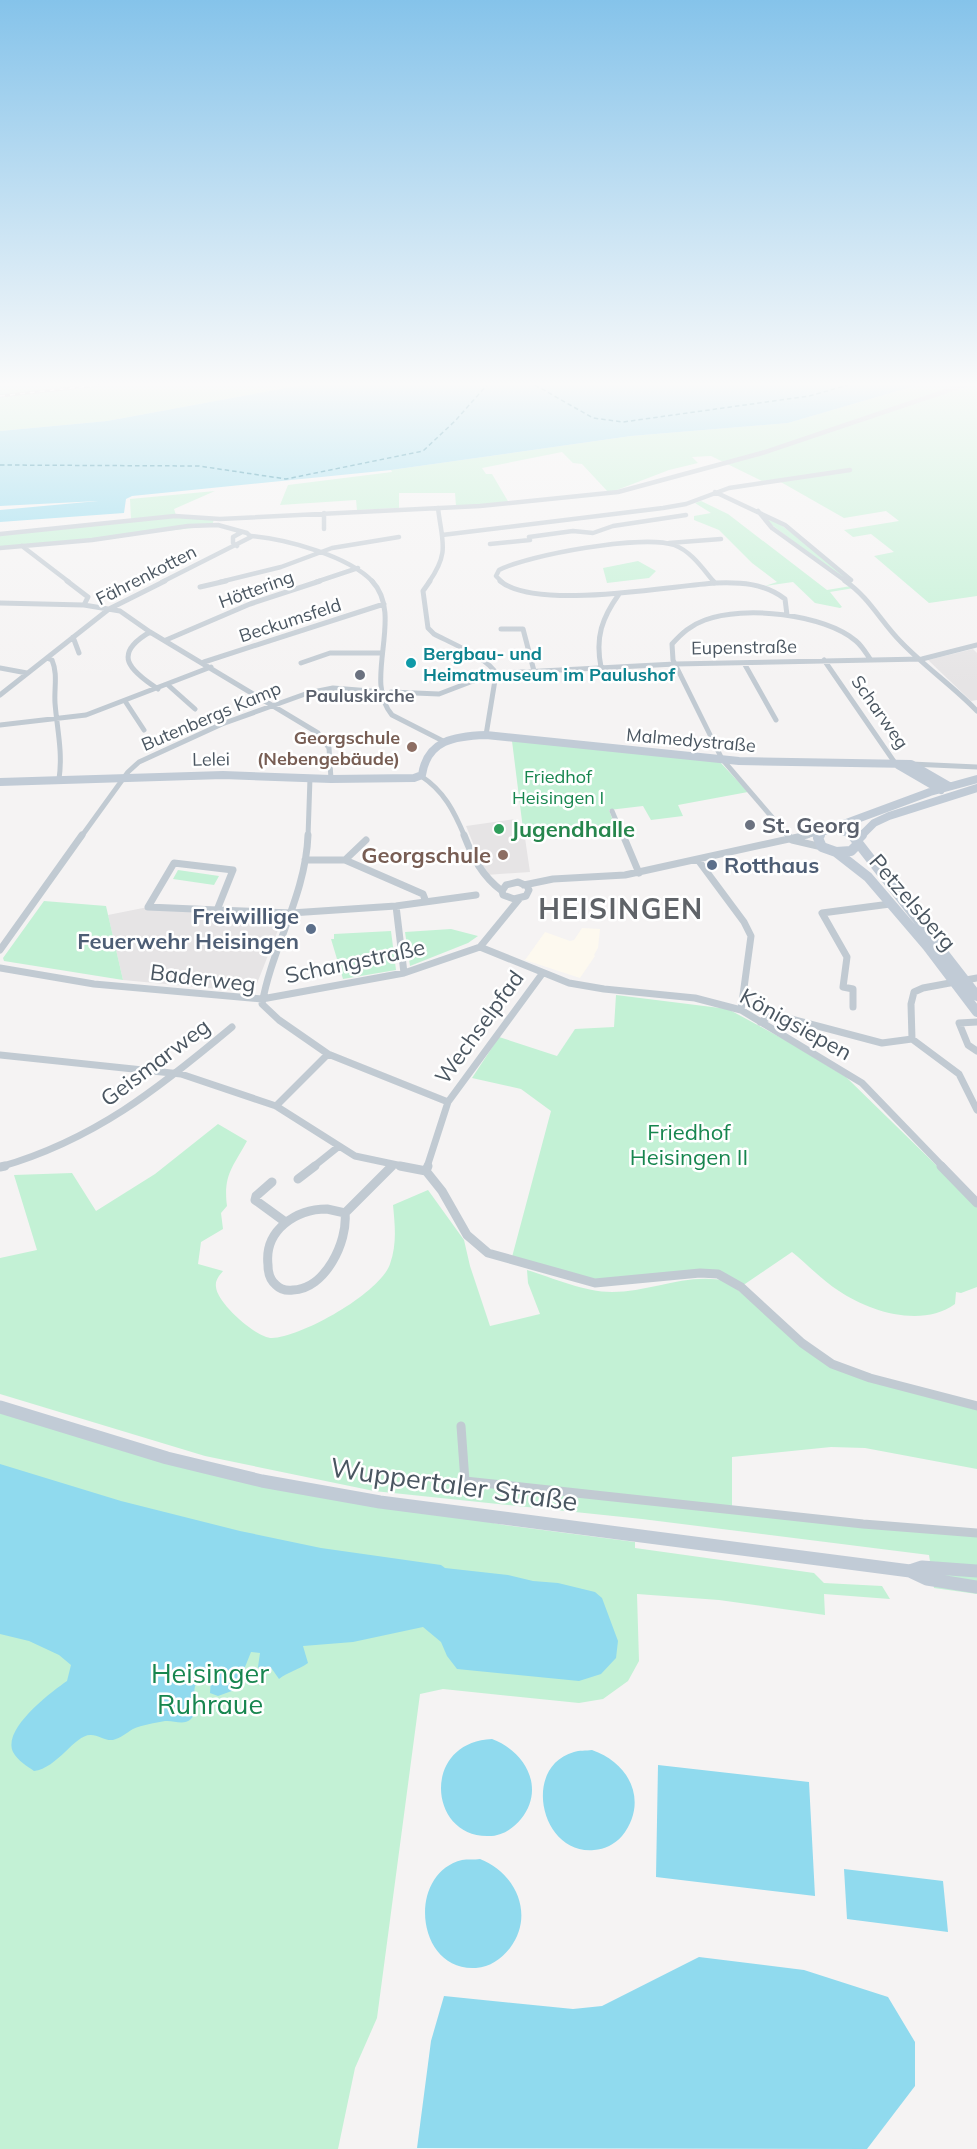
<svg xmlns="http://www.w3.org/2000/svg" width="977" height="2149" font-family="Mulish,sans-serif">
  <style>
    .commercial { fill: #fdf9ef }
    .education { fill: #e6e4e5 }
    .green { fill: #c3f1d5 }
    .water { fill: #90daee }
    .lines { fill: none; stroke-linecap: round; stroke-linejoin: round }
    .ferry { stroke: #0c7c9b; stroke-width: 1.5; stroke-dasharray: 4.5 3; stroke-linecap: butt }
    .street-far3 { stroke: #c1cad2; stroke-width: 4.5 }
    .street-far2 { stroke: #c1cad2; stroke-width: 5 }
    .street-far1 { stroke: #c1cad2; stroke-width: 7 }
    .street { stroke: #c1cad2; stroke-width: 9 }
    .secondary-far2 { stroke: #c1cbd6; stroke-width: 8 }
    .secondary-far1 { stroke: #c1cbd6; stroke-width: 10 }
    .secondary { stroke: #c1cbd6; stroke-width: 13 }
    .rail-casing { stroke: #b5b8bd; stroke-width: 3 }
    .rail { stroke: #fff; stroke-width: 1.5; stroke-dasharray: 5; stroke-linecap: butt }
    .culture-dot { fill: #0f9aa8; stroke: #fff; stroke-width: 2 }
    .worship-dot { fill: #6b7280; stroke: #fff; stroke-width: 2 }
    .education-dot { fill: #8d6e63; stroke: #fff; stroke-width: 2 }
    .leisure-dot { fill: #2e9e5b; stroke: #fff; stroke-width: 2 }
    .service-dot { fill: #5c6f8a; stroke: #fff; stroke-width: 2 }
    .labels { text-anchor: middle; dominant-baseline: central; stroke-width: 5; stroke-linejoin: round; paint-order: stroke }
    .far-street-label { font-size: 18px; fill: #4a5661; stroke: #fff }
    .far-culture-label { font-size: 18px; font-weight: bold; fill: #0d838f; stroke: #fff; text-anchor: start }
    .far-worship-label { font-size: 18px; font-weight: bold; fill: #5b616d; stroke: #fff }
    .far-education-label { font-size: 18px; font-weight: bold; fill: #785e54; stroke: #fff; text-anchor: end }
    .far-park-label { font-size: 18px; fill: #17864f; stroke: #fff }
    .worship-label { font-size: 22px; font-weight: bold; fill: #5b616d; stroke: #fff; text-anchor: start }
    .leisure-label { font-size: 22px; font-weight: bold; fill: #27864d; stroke: #fff; text-anchor: start }
    .education-label { font-size: 22px; font-weight: bold; fill: #785e54; stroke: #fff; text-anchor: end }
    .service-label { font-size: 22px; font-weight: bold; fill: #4e5e75; stroke: #fff; text-anchor: start }
    .street-label { font-size: 22px; fill: #4a5661; stroke: #fff }
    .park-label { font-size: 22px; fill: #17864f; stroke: #fff }
    .near-street-label { font-size: 27px; fill: #4a5661; stroke: #fff }
    .near-park-label { font-size: 27px; fill: #17864f; stroke: #fff }
    .district-label { font-size: 28px; font-weight: bold; letter-spacing: 1.5px; fill: #5f6368; stroke: #fff }
  </style>
  <rect width="100%" height="100%" fill="#f5f3f3"/>
  <!-- commercial -->
  <path class="commercial" d="M582,928l18,1 -2,19 -4,7 1,1 -15,22 -55,-18 20,-28 25,9 4,-1z"/>
  <!-- education -->
  <path class="education" d="M973,649l4,4v47l-6,1 -43,-41z
    M516,819l7,10h8l1,8 -7,1 5,34 -44,3 -20,-49z
    M148,907l136,8 -28,71 -6,6 -127,-12 -15,-65z"/>
  <!-- green -->
  <path class="green" d="M0,385h302l-195,36 -107,10z
    M918,385h59v211l-48,7 -55,-47 20,-4 -23,-18 -18,3 -9,-7 55,-9 -13,-10 -42,7 -65,-37 19,-4 -36,4 -51,-25 -19,1 6,6 -29,7 -60,23 -27,-29 -9,-1 -11,-11 -80,16 4,6h6l17,29 -53,3 -1,-13h-56v15l-42,2 -1,-10 -76,5 8,-20 104,-13 -1,-2 240,-34 157,-13z
    M215,491l-41,18 2,6 -45,4 -1,-20z
    M701,501l27,13 99,76 24,-4 -88,-68 13,3 67,52 15,17 -4,-2 -24,4 12,15 -2,1 -25,-5 -22,-21 -28,4 12,-4 -25,-19 -33,-33 -25,-10v-4l17,-3 -16,-10z
    M174,516l40,3 -2,7 -212,23v-15z
    M638,561l18,10 -7,7 -42,5 -4,-15z
    M512,741l207,20 29,31 -70,13 5,11 -32,4 -8,-14 -34,4 6,16 -92,3z
    M178,870l41,6 -5,9 -41,-6z
    M44,901l62,5 17,74 -119,-19 -1,-3z
    M451,929l27,7 -10,7 -58,23 -5,-34z
    M391,931l5,39 -53,9 -12,-40h3v-5z
    M616,995l112,14 59,32 59,36 131,128v82l-16,6 -5,-1 -1,12c-33,24 -85,8 -116,-13 -16,-10 -31,-26 -47,-39l-50,34 -16,-12 -143,6 -71,-23 39,-146 -30,-22 -49,-11 27,-41 58,19 18,-27 39,-2z
    M218,1124l29,17c-14,26 -24,34 -20,65l-6,7 2,16 -22,13 -3,22 25,7c-4,5 -8,9 -7,16 1,16 40,51 56,51 30,-1 108,-45 118,-74 7,-20 5,-38 3,-59l35,-15 36,50 6,26 20,60 50,-12 -12,-31 -1,-13c26,8 58,22 85,22 39,0 75,-20 115,-11l101,84 149,44v60l-112,-21 -34,-1 -99,10v56l245,19v62l-43,-6 -5,-33 -287,-36 -268,-28 -169,-35 -205,-62v-136l37,-8 -23,-75 58,-2 24,38 59,-37z
    M0,1411l166,49 338,65 131,17v6l179,25 10,10 58,3 8,13 -66,-5 1,21 -106,-15 -82,-6 2,67 -11,20 -25,18 -24,4 -136,-14 -23,5 -43,324 -22,50 -17,81h-338z"/>
  <!-- water -->
  <path class="water" d="M302,385h616l-130,38 -157,13 -240,34 -259,26 -6,3 -2,14 -124,9v-12l98,-9 -98,5v-75l107,-10z
    M0,1464l121,37 119,30 81,17 120,17 4,3 63,7 25,6 25,2 37,9 7,6 16,43 -2,17 -15,16 -22,7 -122,-12 -10,-13 -6,-14 -18,-15 -70,15 -50,4 5,17c-10,7 -20,9 -29,16l-7,-10 -5,-1 -5,3 -4,-4 2,-14 -9,-1 -6,15 -5,21 -22,8 -8,-3 1,-14 -9,-1c-17,10 2,28 -11,41 -8,7 -17,1 -26,2 -10,2 -23,4 -32,8 -7,4 -12,9 -20,11 -8,1 -15,-5 -22,-5 -16,-1 -33,33 -57,36 -7,-5 -16,-10 -21,-19 -11,-23 38,-60 54,-71l4,-16 -12,-10 -30,-14 -29,-7z
    M492,1739c33,12 54,49 29,80 -8,10 -20,17 -32,17 -61,2 -68,-94 3,-97z
    M592,1750c38,13 57,52 30,86 -8,9 -17,13 -28,14 -53,5 -73,-83 -20,-98 5,-2 12,-1 18,-2z
    M658,1765l151,17 6,114 -159,-19z
    M480,1859c36,14 55,56 30,89 -9,11 -20,19 -34,20 -60,4 -70,-94 -14,-108 5,-1 13,0 18,-1z
    M844,1869l99,12 5,51 -101,-13z
    M699,1957l105,13 84,27 27,45v44l-48,63 -450,-1 14,-107 13,-45 129,13 29,-3z"/>
  <g class="lines">
    <!-- ferry -->
    <path class="ferry" d="M535,385l58,33 30,4 186,-26 39,-11
      M0,465l199,1 87,13 137,-28 32,-30 32,-36"/>
    <!-- street-far3 -->
    <path class="street-far3" d="M715,492l70,33 66,55
      M758,511l14,17 75,54
      M324,513v16
      M0,534l175,-18 45,3 260,-13 138,-14 144,-39 202,-68
      M442,535l221,-27 23,-4 43,-16 121,-18
      M251,536c35,3 98,20 122,46
      M669,543l52,-4
      M490,544l40,-4 -1,-3 44,-6 20,2 20,-7 73,-11
      M22,546l47,36
      M237,546l-4,-3v-6l9,-5
      M0,548l92,-8 96,-14 30,-1 29,8 4,4 -89,45
      M220,582l61,-15 51,-19 67,-11
      M316,582l42,-14
      M429,582c21,-30 13,-40 9,-74
      M502,582l-6,-6 3,-6c29,-15 144,-36 175,-25 17,6 29,24 40,37"/>
    <!-- street-far2 -->
    <path class="street-far2" d="M67,581l21,16 -4,8 36,6 30,21 168,101 11,15 2,31
      M372,581c33,35 -10,99 20,134l53,27
      M430,581l-7,10 5,37 6,6c15,8 56,25 62,40l-10,61
      M500,581c37,30 168,5 215,2
      M713,581l2,2
      M845,581c24,16 36,41 56,61 24,25 52,44 76,69
      M715,583c25,-1 49,0 70,16l2,16
      M200,587l26,-6
      M0,603l84,2
      M501,629h22l11,42
      M150,632c-38,22 -21,38 8,57
      M73,637l6,16
      M166,640l84,-36 70,-23
      M47,658l5,2c6,14 2,28 3,43 2,26 8,49 4,76
      M824,660l71,103
      M204,662l180,-58
      M301,663l29,-10h51
      M744,663l32,57
      M601,667c-6,-30 1,-49 18,-73
      M0,668l27,5
      M168,685l27,24
      M391,692l48,2 34,-13 32,-8 170,-9 247,-5 55,-14
      M0,695l109,-86 56,-28
      M125,701l19,29
      M0,725l86,-10 125,-48
      M911,764l66,3
      M421,776c23,15 33,35 44,61
      M612,811l11,26
      M81,837l47,-65 11,-10 83,-38 86,-31 25,-5 50,4
      M308,837l2,-59
      M789,837l-67,-78 -49,-99 -1,-16c10,-11 19,-19 33,-24 39,-15 119,-6 151,21 6,5 10,12 14,18
      M800,837l22,-5"/>
    <!-- street-far1 -->
    <path class="street-far1" d="M308,835c-2,59 -36,112 -46,169l17,16 49,34 120,48
      M464,835c9,23 18,41 38,56
      M623,835l16,38
      M788,835l3,4
      M792,840l30,7
      M305,860h40l78,34 3,8
      M345,860l21,-20
      M698,860l46,62 7,14 -10,74
      M174,863l59,7 -16,40 -69,-3z
      M518,882l9,4 2,4 -3,6 -12,3 -11,-4 -1,-4 4,-6z
      M524,885l29,-6 72,-4 182,-40
      M396,906l8,67
      M217,910l74,3 105,-7 80,-11
      M480,947l89,36 35,6 91,9 46,12 121,73 81,84
      M0,950l82,-115
      M0,968l94,16 168,15 142,-26 76,-26 40,-49
      M853,1007v-18l-10,-2 4,-30 -25,-44 68,-9
      M760,1022l9,-5 11,-1 102,27 30,-4 47,35 18,36
      M977,1022l-18,1 9,22 9,6
      M912,1039l-1,-35 3,-12 9,-4 54,-10
      M0,1055l181,19 95,32 79,50 52,11
      M276,1106l52,-52
      M0,1167c94,-27 158,-78 232,-140
      M313,1167l25,-20
      M391,1167l2,-2
      M427,1167l21,-65 94,-128"/>
    <!-- street -->
    <path class="street" d="M400,1166l26,5 16,20 25,44 21,18 107,30 105,-10 18,1 23,13 61,56 30,21 38,14 107,28
      M941,1166l36,37
      M0,1167l5,-1
      M426,1171l2,-5
      M298,1179l17,-13
      M272,1182l-16,14 -1,4 29,21
      M327,1209l18,4c3,29 -20,76 -52,77 -7,1 -12,0 -17,-5 -6,-5 -8,-13 -8,-20 -4,-35 28,-56 59,-56z
      M345,1213l47,-47
      M461,1426l4,55 398,43 114,9"/>
    <!-- secondary-far2 -->
    <path class="secondary-far2" d="M898,765l43,25
      M0,782l223,-7 108,4 83,-1 8,-3c5,-35 33,-39 64,-40l253,26 172,3 38,22
      M833,829l13,3 7,5
      M819,837l3,-5 108,-40 47,-13
      M860,837l14,-14 15,-7 88,-28"/>
    <!-- secondary-far1 -->
    <path class="secondary-far1" d="M820,835l-2,3 4,9 14,5 15,-1 7,-7
      M852,835l125,161
      M857,840l5,-5
      M836,852l32,25 59,69 50,66"/>
    <!-- secondary -->
    <path class="secondary" d="M0,1407l167,51 95,23 118,21 530,69 17,8 50,8
      M910,1571l12,-4 55,4"/>
    <!-- rail casing -->
    <g class="rail-casing">
      <path id="rail" d="M0,396l99,-11"/>
    </g>
    <!-- rail -->
    <use href="#rail" class="rail"/>
  </g>
  <!-- sky -->
  <linearGradient id="sky" x2="0" y2="1"><stop stop-color="#85c3ea"/><stop offset="0.56" stop-color="#fafafa"/><stop offset="1" stop-color="#fafafa" stop-opacity="0"/></linearGradient>
  <rect width="977" height="686" fill="url(#sky)"/>
  <!-- markers -->
  <circle class="culture-dot" cx="411" cy="663" r="6"/>
  <g class="worship-dot">
    <circle cx="360" cy="675" r="6"/>
    <circle cx="750" cy="825" r="6"/>
  </g>
  <g class="education-dot">
    <circle cx="412" cy="747" r="6"/>
    <circle cx="503" cy="855" r="6"/>
  </g>
  <circle class="leisure-dot" cx="499" cy="829" r="6"/>
  <g class="service-dot">
    <circle cx="712" cy="865" r="6"/>
    <circle cx="311" cy="929" r="6"/>
  </g>
  <g class="labels">
    <!-- far-street labels -->
    <g class="far-street-label">
      <text transform="translate(146 575) rotate(-27)">Fährenkotten</text>
      <text transform="translate(256 589) rotate(-20)">Höttering</text>
      <text transform="translate(290 620) rotate(-18)">Beckumsfeld</text>
      <text transform="translate(744 647) rotate(-1)">Eupenstraße</text>
      <text transform="translate(880 712) rotate(55)">Scharweg</text>
      <text transform="translate(211 716) rotate(-23)">Butenbergs Kamp</text>
      <text transform="translate(691 740) rotate(5)">Malmedystraße</text>
      <text transform="translate(211 759) rotate(-1)">Lelei</text>
    </g>
    <!-- far-culture labels -->
    <g class="far-culture-label">
      <text x="423" y="653">Bergbau- und<tspan x="423" dy="21">Heimatmuseum im Paulushof</tspan></text>
    </g>
    <!-- far-worship labels -->
    <g class="far-worship-label">
      <text x="360" y="695">Pauluskirche</text>
    </g>
    <!-- far-education labels -->
    <g class="far-education-label">
      <text x="400" y="737">Georgschule<tspan x="400" dy="21">(Nebengebäude)</tspan></text>
    </g>
    <!-- far-park labels -->
    <g class="far-park-label">
      <text x="558" y="776">Friedhof<tspan x="558" dy="21">Heisingen I</tspan></text>
    </g>
    <!-- worship labels -->
    <g class="worship-label">
      <text x="762" y="825">St. Georg</text>
    </g>
    <!-- leisure labels -->
    <g class="leisure-label">
      <text x="511" y="829">Jugendhalle</text>
    </g>
    <!-- education labels -->
    <g class="education-label">
      <text x="491" y="855">Georgschule</text>
    </g>
    <!-- service labels -->
    <g class="service-label">
      <text x="724" y="865">Rotthaus</text>
      <text x="299" y="916" text-anchor="end">Freiwillige<tspan x="299" dy="25">Feuerwehr Heisingen</tspan></text>
    </g>
    <!-- street labels -->
    <g class="street-label">
      <text transform="translate(913 902) rotate(49)">Petzelsberg</text>
      <text transform="translate(355 961) rotate(-12)">Schangstraße</text>
      <text transform="translate(203 978) rotate(7)">Baderweg</text>
      <text transform="translate(796 1024) rotate(29)">Königsiepen</text>
      <text transform="translate(479 1027) rotate(-54)">Wechselpfad</text>
      <text transform="translate(155 1062) rotate(-37)">Geismarweg</text>
    </g>
    <!-- park labels -->
    <g class="park-label">
      <text x="689" y="1132">Friedhof<tspan x="689" dy="25">Heisingen II</tspan></text>
    </g>
    <!-- near-street labels -->
    <g class="near-street-label">
      <text transform="translate(454 1484) rotate(8)">Wuppertaler Straße</text>
    </g>
    <!-- near-park labels -->
    <g class="near-park-label">
      <text x="210" y="1673">Heisinger<tspan x="210" dy="31">Ruhraue</tspan></text>
    </g>
    <!-- district labels -->
    <g class="district-label">
      <text x="621" y="908">HEISINGEN</text>
    </g>
  </g>
</svg>
